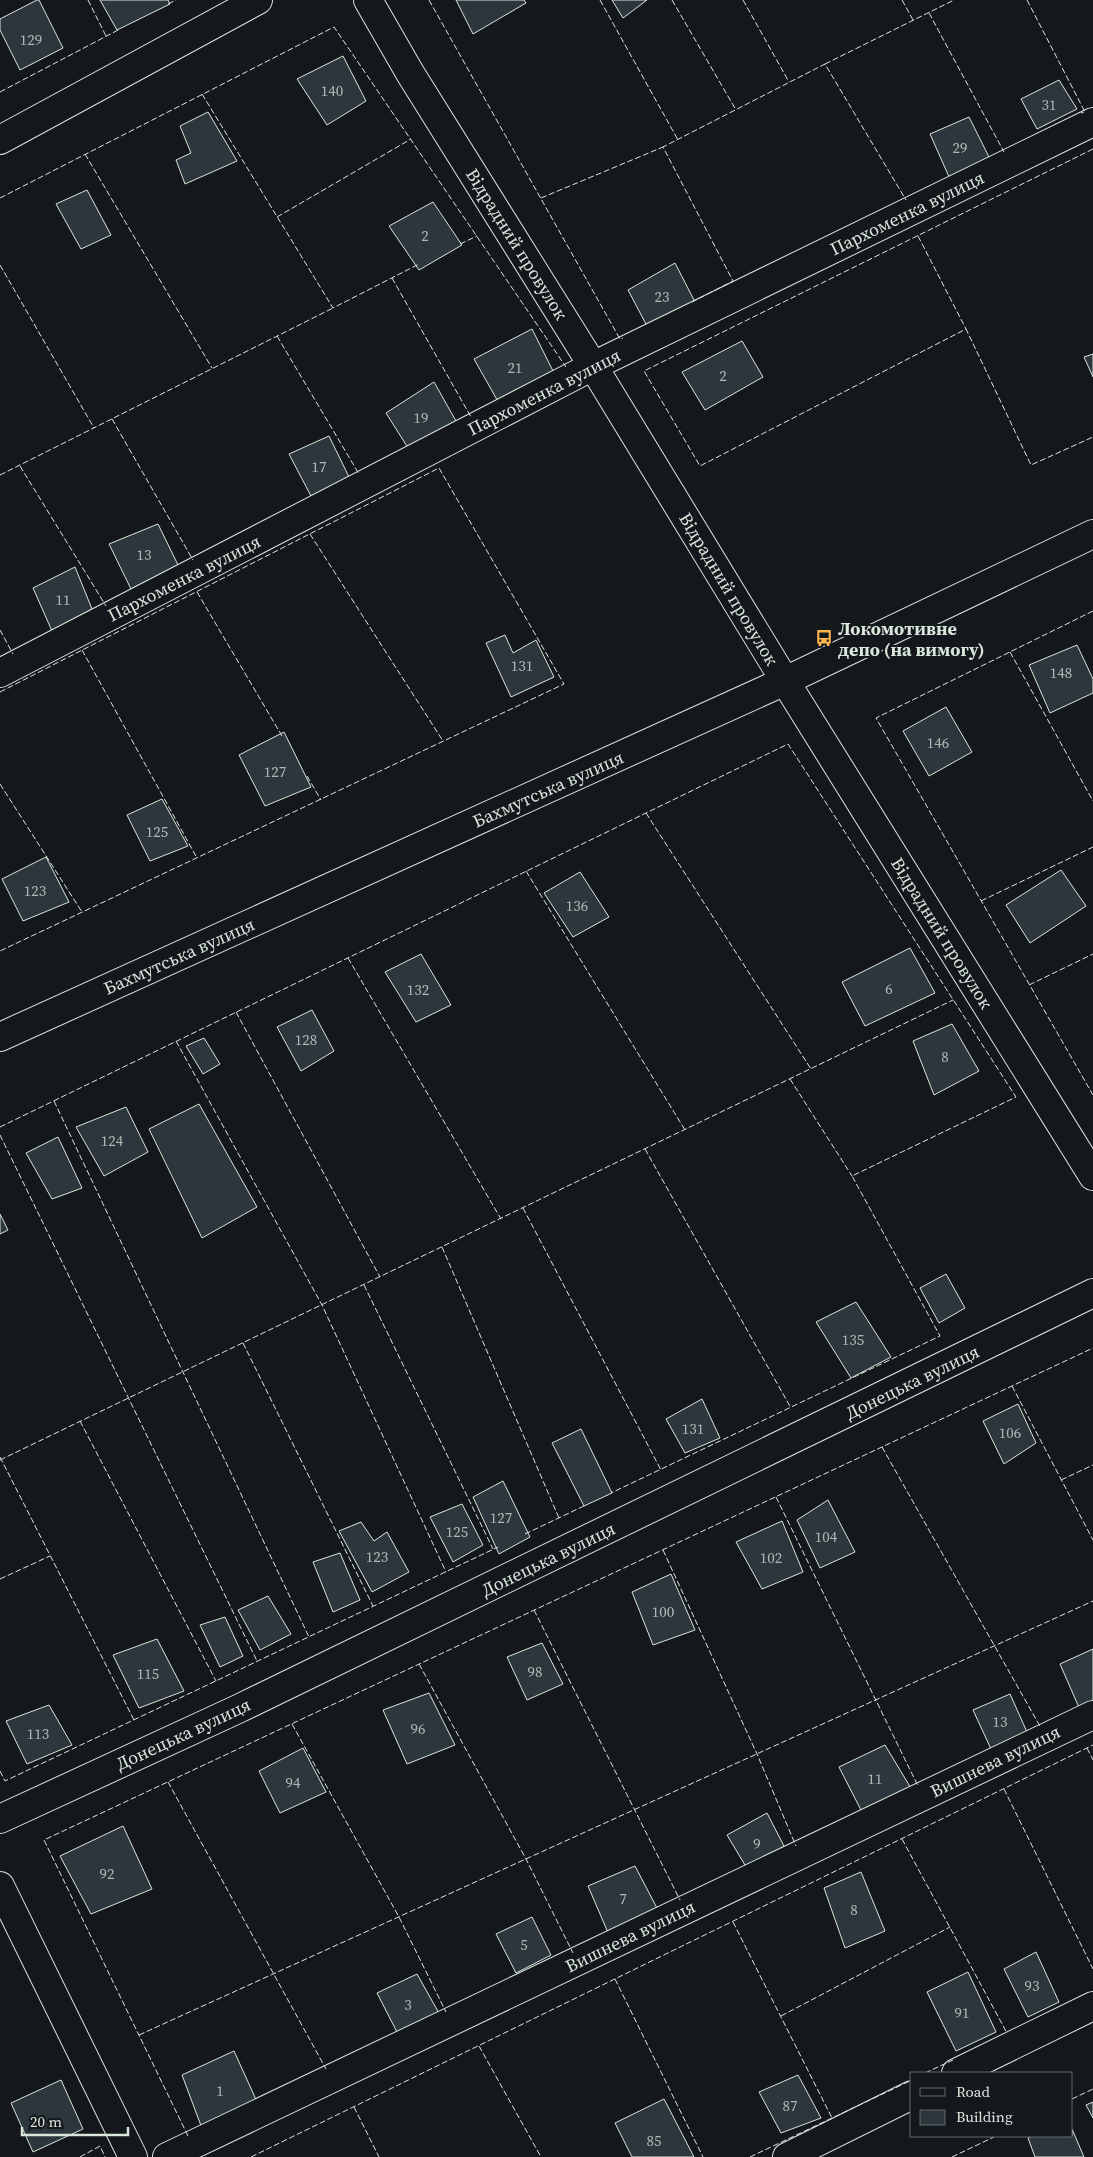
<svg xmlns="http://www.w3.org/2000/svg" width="1093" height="2157" font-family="'Source Serif 4',serif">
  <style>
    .building { fill: #2c363c; stroke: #d8e6dc }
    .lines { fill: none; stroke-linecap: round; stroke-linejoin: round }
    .street-casing { stroke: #d8e6dc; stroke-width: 30 }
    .secondary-casing { stroke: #d8e6dc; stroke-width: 30 }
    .street { stroke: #14181c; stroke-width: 28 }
    .secondary { stroke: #14181c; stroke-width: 28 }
    .fence { stroke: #d8e6dc; stroke-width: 1; stroke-dasharray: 6 2.5; stroke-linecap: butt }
    .labels { text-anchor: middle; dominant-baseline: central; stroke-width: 4; stroke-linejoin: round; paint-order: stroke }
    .number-label { font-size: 15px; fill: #adbab4 }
    .street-label { font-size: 18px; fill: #d8e6dc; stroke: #14181c }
    .poi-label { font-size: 18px; font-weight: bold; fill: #d8e6dc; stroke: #14181c; text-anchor: start }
  </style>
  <rect width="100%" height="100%" fill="#14181c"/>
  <!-- building -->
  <path class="building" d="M37,0h2l24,48 -43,22 -20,-40v-11z
    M100,0h68l2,4 -53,26z
    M456,0h68l2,3 -53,31z
    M612,0h35l-24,18z
    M343,56l23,45 -39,24 -30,-46z
    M1059,80l18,29 -40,20 -16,-30z
    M208,112l29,49 -52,23 -9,-24 15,-7 -11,-27z
    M969,117l21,42 -40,20 -20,-45z
    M87,190l24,45 -30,14 -25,-45z
    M433,202l29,43 -43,25 -30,-44z
    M675,263l20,39 -48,24 -19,-36z
    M532,329l23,46 -55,30 -26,-46z
    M742,341l21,36 -58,33 -23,-38z
    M1093,354v23l-9,-20z
    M434,382l22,39 -46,30 -24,-38z
    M329,436l20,41 -38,19 -22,-42z
    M158,524l20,41 -47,24 -22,-45z
    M75,567l17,42 -40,22 -19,-43z
    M505,635l8,18 23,-13 18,37 -43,20 -25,-54z
    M1077,645l16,34v14l-43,20 -21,-48z
    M946,707l26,45 -43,24 -26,-45z
    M284,732l27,55 -46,19 -26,-51z
    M162,799l26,47 -38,15 -23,-46z
    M46,857l23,45 -46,19 -21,-42z
    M1061,870l25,36 -56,37 -24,-38z
    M580,872l29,45 -36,20 -29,-44z
    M910,948l25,45 -70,33 -23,-44z
    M421,954l30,51 -35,17 -31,-50z
    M312,1010l22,41 -33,20 -24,-44z
    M952,1024l27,47 -45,24 -21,-54z
    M204,1038l16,26 -17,10 -17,-28z
    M199,1104l58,103 -55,31 -53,-109z
    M126,1107l22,45 -44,24 -28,-49z
    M58,1137l24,51 -30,11 -26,-46z
    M0,1214l8,16 -8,4z
    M946,1274l19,34 -26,15 -19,-35z
    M856,1302l35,55 -40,21 -35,-56z
    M702,1399l18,39 -35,15 -19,-34z
    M1018,1404l18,39 -32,21 -21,-43z
    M581,1429l31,64 -28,13 -32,-63z
    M503,1481l27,56 -31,17 -26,-57z
    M828,1500l27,52 -35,16 -23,-48z
    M462,1504l21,41 -30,17 -23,-45z
    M782,1521l21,51 -41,17 -26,-47z
    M361,1522l13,19 13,-9 22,40 -37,20 -33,-61z
    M340,1553l20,47 -27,12 -20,-50z
    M671,1574l24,56 -42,15 -21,-53z
    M268,1596l23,38 -31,16 -22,-40z
    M225,1617l18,39 -23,11 -20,-42z
    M157,1639l27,52 -45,17 -26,-53z
    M542,1643l21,41 -36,16 -20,-43z
    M1093,1649v56l-12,7 -21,-48z
    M429,1693l26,52 -48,19 -24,-54z
    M1010,1694l17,38 -36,17 -18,-39z
    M49,1705l23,40 -45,19 -21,-43z
    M885,1745l27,45 -49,24 -24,-47z
    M303,1748l23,44 -46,21 -21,-42z
    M767,1813l19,37 -38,20 -21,-35z
    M123,1826l29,63 -61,25 -31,-58z
    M635,1866l23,44 -49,25 -21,-49z
    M861,1872l24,59 -40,17 -21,-60z
    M532,1917l19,38 -35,18 -20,-39z
    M1036,1952l23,50 -31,15 -24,-48z
    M968,1972l28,60 -40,19 -29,-59z
    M417,1974l23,41 -41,21 -22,-43z
    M234,2051l24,53 -55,27 -21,-56z
    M798,2075l23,43 -40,15 -22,-41z
    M61,2080l22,49 -50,23 -22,-49z
    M664,2099l30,58h-62l-17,-34z
    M1093,2102v16l-7,-13z
    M1072,2129l12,28h-49l-7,-19 4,-2h40z"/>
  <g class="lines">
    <!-- street casing -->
    <g class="street-casing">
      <path id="street" d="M368,0l42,73 183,293 192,315 308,495
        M0,140l258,-140
        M0,673l593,-307 500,-244
        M0,1819l238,-110 855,-416
        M0,1886l133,271
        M956,2073l137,-67
        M167,2157l926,-442
        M787,2157l125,-62"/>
    </g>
    <!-- secondary casing -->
    <g class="secondary-casing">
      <path id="secondary" d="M0,1037l785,-356 308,-147"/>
    </g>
    <!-- street -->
    <use href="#street" class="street"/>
    <!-- secondary -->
    <use href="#secondary" class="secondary"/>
    <!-- fence -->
    <path class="fence" d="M88,0l18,36
      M429,0l191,339 3,-1
      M600,0l78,140
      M672,0l64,110
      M743,0l46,82
      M902,0l11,20
      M1027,0l58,112 -4,1
      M168,4l8,-4
      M929,13l75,139
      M825,64l129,-64
      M0,92l120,-63
      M202,94l131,214 86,-44
      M1093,149l-449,222 56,95 266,-137 65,136 62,-28
      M85,154l127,214
      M0,198l334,-171 232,340
      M541,198l122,-51
      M277,217l134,-78
      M918,236l48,93
      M460,244l17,-8
      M0,265l94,163
      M392,278l79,139
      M692,302l41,-21 -70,-134 162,-83 81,136
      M277,336l82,138
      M112,419l81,141
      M20,466l86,140
      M0,475l333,-167
      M310,534l133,207
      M197,592l85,144
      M1093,611l-217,107 217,377
      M0,630l13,24
      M82,650l115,208
      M1010,652l83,149
      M0,692l439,-224 125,216 -564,267
      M307,776l14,24
      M0,784l82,128
      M646,813l165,256
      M526,871l159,259
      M981,901l112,-54
      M348,958l153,261
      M1029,985l64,-31
      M236,1012l144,265
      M176,1041l146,264 124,267
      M790,1079l62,97
      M54,1101l255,536
      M0,1127l788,-383 228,353 -164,79 88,160 -329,157
      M0,1135l257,526
      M645,1149l146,259
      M523,1208l138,262
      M442,1247l117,271
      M364,1285l129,264
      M243,1343l130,263
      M1012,1386l81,154
      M80,1421l136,260
      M882,1447l159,281
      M0,1457l134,263
      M0,1460l953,-460
      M1061,1480l32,-15
      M776,1497l142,289
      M525,1534l61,-29
      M663,1550l94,204 39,92
      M0,1579l50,-23
      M534,1610l146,290
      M419,1664l107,195 47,94
      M292,1724l107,193 47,95
      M1087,1748l6,12
      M0,1771l5,10 493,-234
      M168,1782l158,287
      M1004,1789l89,180
      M902,1839l105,194
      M733,1922l99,196
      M615,1979l88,178
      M781,2016l169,-89
      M139,2035l954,-434
      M479,2046l62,111
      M925,2073l28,-13
      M1072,2099l21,-10
      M354,2107l25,50
      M188,2136l-144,-296 1049,-492
      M80,2157l20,-11 5,11
      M251,2157l842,-412
      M750,2157l162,-77
      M952,2157l44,-21"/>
  </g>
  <!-- icons -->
  <defs>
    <g id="bus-bare" transform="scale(1.35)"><path d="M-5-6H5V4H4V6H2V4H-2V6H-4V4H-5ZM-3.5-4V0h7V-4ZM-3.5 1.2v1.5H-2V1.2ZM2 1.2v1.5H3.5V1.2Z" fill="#ffb74d" stroke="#14181c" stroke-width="2.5" paint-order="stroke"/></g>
  </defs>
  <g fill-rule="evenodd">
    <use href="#bus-bare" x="824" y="638"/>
  </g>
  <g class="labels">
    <!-- number labels -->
    <g class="number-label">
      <text x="31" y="39">129</text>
      <text x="332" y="90">140</text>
      <text x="1049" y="104">31</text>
      <text x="960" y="147">29</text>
      <text x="425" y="235">2</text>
      <text x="662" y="296">23</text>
      <text x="515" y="367">21</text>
      <text x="723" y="375">2</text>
      <text x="421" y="417">19</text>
      <text x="319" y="466">17</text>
      <text x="144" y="554">13</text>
      <text x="63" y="599">11</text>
      <text x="522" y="665">131</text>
      <text x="1061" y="672">148</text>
      <text x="938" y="742">146</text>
      <text x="275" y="771">127</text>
      <text x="157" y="831">125</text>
      <text x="35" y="890">123</text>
      <text x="577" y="905">136</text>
      <text x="889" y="988">6</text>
      <text x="418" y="989">132</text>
      <text x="306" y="1039">128</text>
      <text x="945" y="1056">8</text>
      <text x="112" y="1140">124</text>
      <text x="853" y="1339">135</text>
      <text x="693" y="1428">131</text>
      <text x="1010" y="1432">106</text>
      <text x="501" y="1517">127</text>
      <text x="457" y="1531">125</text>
      <text x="826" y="1536">104</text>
      <text x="377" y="1556">123</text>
      <text x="771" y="1557">102</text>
      <text x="663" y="1611">100</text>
      <text x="535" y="1671">98</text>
      <text x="148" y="1673">115</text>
      <text x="1000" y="1721">13</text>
      <text x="418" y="1728">96</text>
      <text x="38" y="1733">113</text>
      <text x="875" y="1778">11</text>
      <text x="293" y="1782">94</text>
      <text x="757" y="1843">9</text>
      <text x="107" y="1873">92</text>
      <text x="623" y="1898">7</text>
      <text x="854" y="1909">8</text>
      <text x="524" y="1944">5</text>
      <text x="1032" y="1985">93</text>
      <text x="408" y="2004">3</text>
      <text x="962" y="2012">91</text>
      <text x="220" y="2090">1</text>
      <text x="790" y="2105">87</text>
      <text x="654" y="2140">85</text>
    </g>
    <!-- street labels -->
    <g class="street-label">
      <text transform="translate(907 213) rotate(-26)">Пархоменка вулиця</text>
      <text transform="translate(517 244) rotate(58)">Відрадний провулок</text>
      <text transform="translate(544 392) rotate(-27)">Пархоменка вулиця</text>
      <text transform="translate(184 578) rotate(-27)">Пархоменка вулиця</text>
      <text transform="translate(729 589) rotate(59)">Відрадний провулок</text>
      <text transform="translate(548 789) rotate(-24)">Бахмутська вулиця</text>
      <text transform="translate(942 933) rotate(58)">Відрадний провулок</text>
      <text transform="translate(179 956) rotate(-24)">Бахмутська вулиця</text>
      <text transform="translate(912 1382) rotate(-26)">Донецька вулиця</text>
      <text transform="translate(548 1559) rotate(-26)">Донецька вулиця</text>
      <text transform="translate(183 1734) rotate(-25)">Донецька вулиця</text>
      <text transform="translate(995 1761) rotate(-26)">Вишнева вулиця</text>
      <text transform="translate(630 1936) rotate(-26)">Вишнева вулиця</text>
    </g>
    <!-- poi labels -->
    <g class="poi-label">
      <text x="838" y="628">Локомотивне<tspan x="838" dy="21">депо (на вимогу)</tspan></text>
    </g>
  </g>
  <!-- legend -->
  <rect x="910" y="2072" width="162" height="65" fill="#14181c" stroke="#626a69"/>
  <rect x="920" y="2088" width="25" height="8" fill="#14181c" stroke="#626a69"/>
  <text x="956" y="2097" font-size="15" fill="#d8e6dc">Road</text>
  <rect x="920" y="2110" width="25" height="15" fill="#2c363c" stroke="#626a69"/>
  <text x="956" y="2122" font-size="15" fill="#d8e6dc">Building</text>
  <!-- scale -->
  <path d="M22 2127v8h106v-8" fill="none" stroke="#d8e6dc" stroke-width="2.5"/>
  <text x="30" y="2127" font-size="15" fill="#d8e6dc" stroke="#14181c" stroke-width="4" paint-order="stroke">20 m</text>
</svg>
